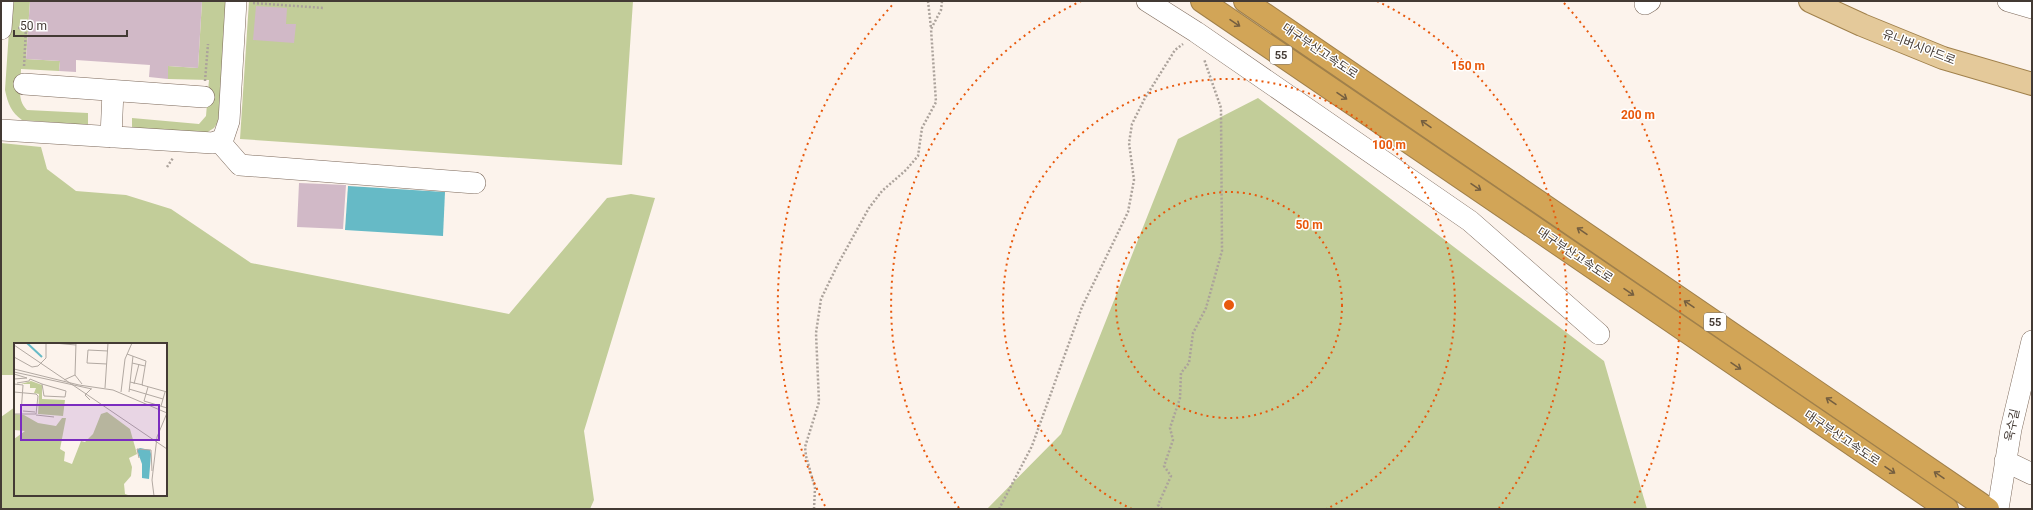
<svg xmlns="http://www.w3.org/2000/svg" width="2033" height="510" font-family="Roboto,'Noto Sans KR',sans-serif">
  <style>
    .green { fill: #c2cd99 }
    .water { fill: #66bac6 }
    .building { fill: #d1b9c7 }
    .lines { fill: none; stroke-linecap: round; stroke-linejoin: round }
    .minor-casing { stroke: #7c695b; stroke-width: 22 }
    .major-casing { stroke: #a0804b; stroke-width: 24 }
    .highway-casing { stroke: #a0804b; stroke-width: 24 }
    .path { stroke: #aba29b; stroke-width: 2.5; stroke-dasharray: 2 2; stroke-linecap: butt }
    .minor { stroke: #fff; stroke-width: 21 }
    .major { stroke: #e4c99a; stroke-width: 22 }
    .highway { stroke: #d2a557; stroke-width: 22 }
    .oneway { stroke: #755f40 }
    .ring { fill: none; stroke: #e8590c; stroke-width: 2; stroke-dasharray: 2 4 }
    .labels { text-anchor: middle; dominant-baseline: central; stroke-width: 3; stroke-linejoin: round; paint-order: stroke }
    .shield { fill: #fff; stroke: #7b7571; stroke-width: 1 }
    .shield-label { font-size: 11px; font-weight: bold; fill: #433a34 }
    .street-label { font-size: 12px; fill: #433a34; stroke: #fff }
    .inset-river { fill: none; stroke: #66bac6; stroke-width: 2 }
    .inset-road { fill: none; stroke: #b2a9a2; stroke-width: 1 }
    .view { fill: #7b2cbf; fill-opacity: 0.15; stroke: #7b2cbf; stroke-width: 2 }
    .inset-edge { fill: none; stroke: #433a34; stroke-width: 2 }
    .centre { fill: #e8590c; stroke: #fff; stroke-width: 2 }
    .ring-label { font-size: 12px; text-anchor: middle; font-weight: bold; fill: #e8590c; stroke: #fff; stroke-width: 3; stroke-linejoin: round; paint-order: stroke }
  </style>
  <rect width="100%" height="100%" fill="#fcf3ec"/>
  <!-- green -->
  <path class="green" d="M11,1h19l-4,58 34,2 -1,10 -38,-2c0,13 -5,31 6,41l61,3v12l-66,-5c-11,-8 -14,-16 -17,-30z
    M202,1h28l-10,118 -6,9 -8,5 -74,-4v-11l67,6 7,-8 3,-36 -41,-1v-13l30,2z
    M249,1h384l-11,164 -382,-26z
    M1258,98l346,263 43,148h-660l74,-75 117,-295z
    M1,143l40,4 6,22 29,22 50,4 45,14 80,54 258,51 98,-116 24,-4 24,4 -71,233 10,69 -4,9h-589v-92l14,-10v88h151v-151h-151v31h-14z"/>
  <!-- water -->
  <path class="water" d="M348,186l97,6 -2,44 -98,-6z"/>
  <!-- building -->
  <path class="building" d="M30,1h172l-4,67 -30,-2v13l-19,-2 1,-12 -74,-5v12l-17,-1 1,-10 -34,-2z
    M256,6l31,2 -1,16h10l-2,19 -41,-3z
    M299,183l47,2 -3,44 -46,-2z"/>
  <g class="lines">
    <!-- minor casing -->
    <g class="minor-casing">
      <path id="minor" d="M1147,1l49,31 274,189 129,113
        M2008,1l24,7
        M1645,4l5,-3
        M1,29l2,-28
        M24,84l180,13
        M1,130l212,13 10,-4 6,-18 7,-120
        M111,137l2,-46
        M219,141l21,24 235,18
        M2005,461l27,13
        M1998,509l13,-80 21,-88"/>
    </g>
    <!-- major casing -->
    <g class="major-casing">
      <path id="major" d="M1810,1l52,24 81,33 89,26"/>
    </g>
    <!-- highway casing -->
    <g class="highway-casing">
      <path id="highway" d="M1202,1l745,508
        M1245,1l743,508"/>
    </g>
    <!-- path -->
    <path class="path" d="M928,1l3,27
      M253,3l71,5
      M18,28h8l-2,39
      M205,81l3,-37
      M167,167l6,-9
      M814,509l1,-21 -9,-32 -1,-9 14,-45 -3,-69 5,-34 17,-35 31,-56 13,-17 24,-21 12,-14 4,-28 14,-26 -5,-73 10,-19 1,-9
      M999,509l33,-63 50,-139 46,-95 6,-32 -5,-37 3,-19 13,-26 30,-48 8,-6
      M1162,509l-4,-4 13,-29 -7,-10 9,-26 -3,-12 10,-30 1,-25 8,-10 4,-30 13,-25 16,-57 -1,-143 -17,-49"/>
    <!-- minor -->
    <use href="#minor" class="minor"/>
    <!-- major -->
    <use href="#major" class="major"/>
    <!-- highway -->
    <use href="#highway" class="highway"/>
  </g>
  <!-- one-way arrows -->
  <defs><path id="oneway-shaft" d="M-6 0H5M1.5-3L5.5 0L1.5 3" fill="none" stroke-width="1.6" stroke-linecap="round" stroke-linejoin="round"/></defs>
  <g class="oneway">
    <use href="#oneway-shaft" transform="translate(1235 23) rotate(34)"/>
    <use href="#oneway-shaft" transform="translate(1342 96) rotate(34)"/>
    <use href="#oneway-shaft" transform="translate(1426 124) rotate(-145)"/>
    <use href="#oneway-shaft" transform="translate(1476 187) rotate(34)"/>
    <use href="#oneway-shaft" transform="translate(1582 231) rotate(-146)"/>
    <use href="#oneway-shaft" transform="translate(1629 292) rotate(34)"/>
    <use href="#oneway-shaft" transform="translate(1689 304) rotate(-146)"/>
    <use href="#oneway-shaft" transform="translate(1736 366) rotate(34)"/>
    <use href="#oneway-shaft" transform="translate(1831 401) rotate(-146)"/>
    <use href="#oneway-shaft" transform="translate(1890 470) rotate(34)"/>
    <use href="#oneway-shaft" transform="translate(1939 475) rotate(-146)"/>
  </g>
  <!-- distance rings -->
  <g class="ring">
    <circle cx="1229" cy="305" r="113"/>
    <path d="M1132 509A226 226 0 1 1 1326 509"/>
    <path d="M959 508A338 338 0 0 1 1081 1M1377 1A338 338 0 0 1 1499 508"/>
    <path d="M825 506A451 451 0 0 1 894 3M1564 3A451 451 0 0 1 1633 506"/>
  </g>
  <g class="labels">
    <!-- shield labels -->
    <g class="shield">
      <rect x="1270" y="46" width="22" height="18" rx="3"/>
      <rect x="1704" y="313" width="22" height="18" rx="3"/>
    </g>
    <g class="shield-label">
      <text x="1281" y="55">55</text>
      <text x="1715" y="322">55</text>
    </g>
    <!-- street labels -->
    <g class="street-label">
      <text transform="translate(1919 47) rotate(21)">유니버시아드로</text>
      <text transform="translate(1320 51) rotate(34)">대구부산고속도로</text>
      <text transform="translate(1575 255) rotate(34)">대구부산고속도로</text>
      <text transform="translate(2012 425) rotate(-78)">욱수길</text>
      <text transform="translate(1842 438) rotate(34)">대구부산고속도로</text>
    </g>
  </g>
  <!-- overview -->
  <g transform="translate(14 343)">
    <rect width="153" height="153" fill="#fcf3ec"/>
    <path d="M17,38l11,4v14l23,1 -2,16 -25,-2 1,-20 -5,-1 2,-5h-6v-4h-9zM93,69l23,17 7,25 -8,4 3,9 -1,9 -7,8 1,10 6,2h-117v-57l11,-8 -11,-1v-16l10,1 14,8 18,3 6,-8h4l-6,31 5,3 -1,9 8,3 9,-23 4,1 8,-8 8,-20z" fill="#c2cd99"/>
    <path d="M126,105l10,2 1,4 -2,25 -7,-1v-14l-5,-14z" fill="#66bac6"/>
    <path class="inset-river" d="M13,0l15,14"/>
    <path class="inset-road" d="M40,0l22,2M0,2l153,104M113,11l19,7 -4,24 25,7M0,14l18,10 6,-1 8,-8v-15M118,20l13,3M93,21l-20,-1 1,-13 20,1M0,26l65,16 34,5 54,23M0,29l78,17M61,32l1,-32M0,36l13,-1 -13,-4M16,36l12,5 2,12 21,1 1,-6 -24,-7M50,37l11,-5 7,9M116,39l13,3M3,40l12,-2 1,-2M0,41l9,1 -2,29M120,41l5,-20M134,44l-4,14 23,7M91,45l3,-45M115,46l34,10M0,49l22,2 2,2 -2,18h-22M107,49l4,-33 7,-16M115,49l4,-36M76,57l-5,-5 6,-6M147,63l4,-14M9,68l12,1M22,72l18,2M125,115l-2,-9 14,1 1,21M140,153l-2,-16 5,-43 10,-24"/>
    <path class="view" d="M7,62h138v35h-138z"/>
    <rect width="153" height="153" class="inset-edge"/>
  </g>
  <circle cx="1229" cy="305" r="6" class="centre"/>
  <g class="ring-label">
    <text x="1468" y="70">150 m</text>
    <text x="1638" y="119">200 m</text>
    <text x="1389" y="149">100 m</text>
    <text x="1309" y="229">50 m</text>
  </g>
  <!-- border -->
  <rect width="2033" height="510" fill="none" stroke="#433a34" stroke-width="4"/>
  <!-- scale -->
  <path d="M14 30v6h113v-6" fill="none" stroke="#433a34" stroke-width="2"/>
  <text x="20" y="30" font-size="12" fill="#433a34" stroke="#ffffff" stroke-width="3" paint-order="stroke">50 m</text>
</svg>
